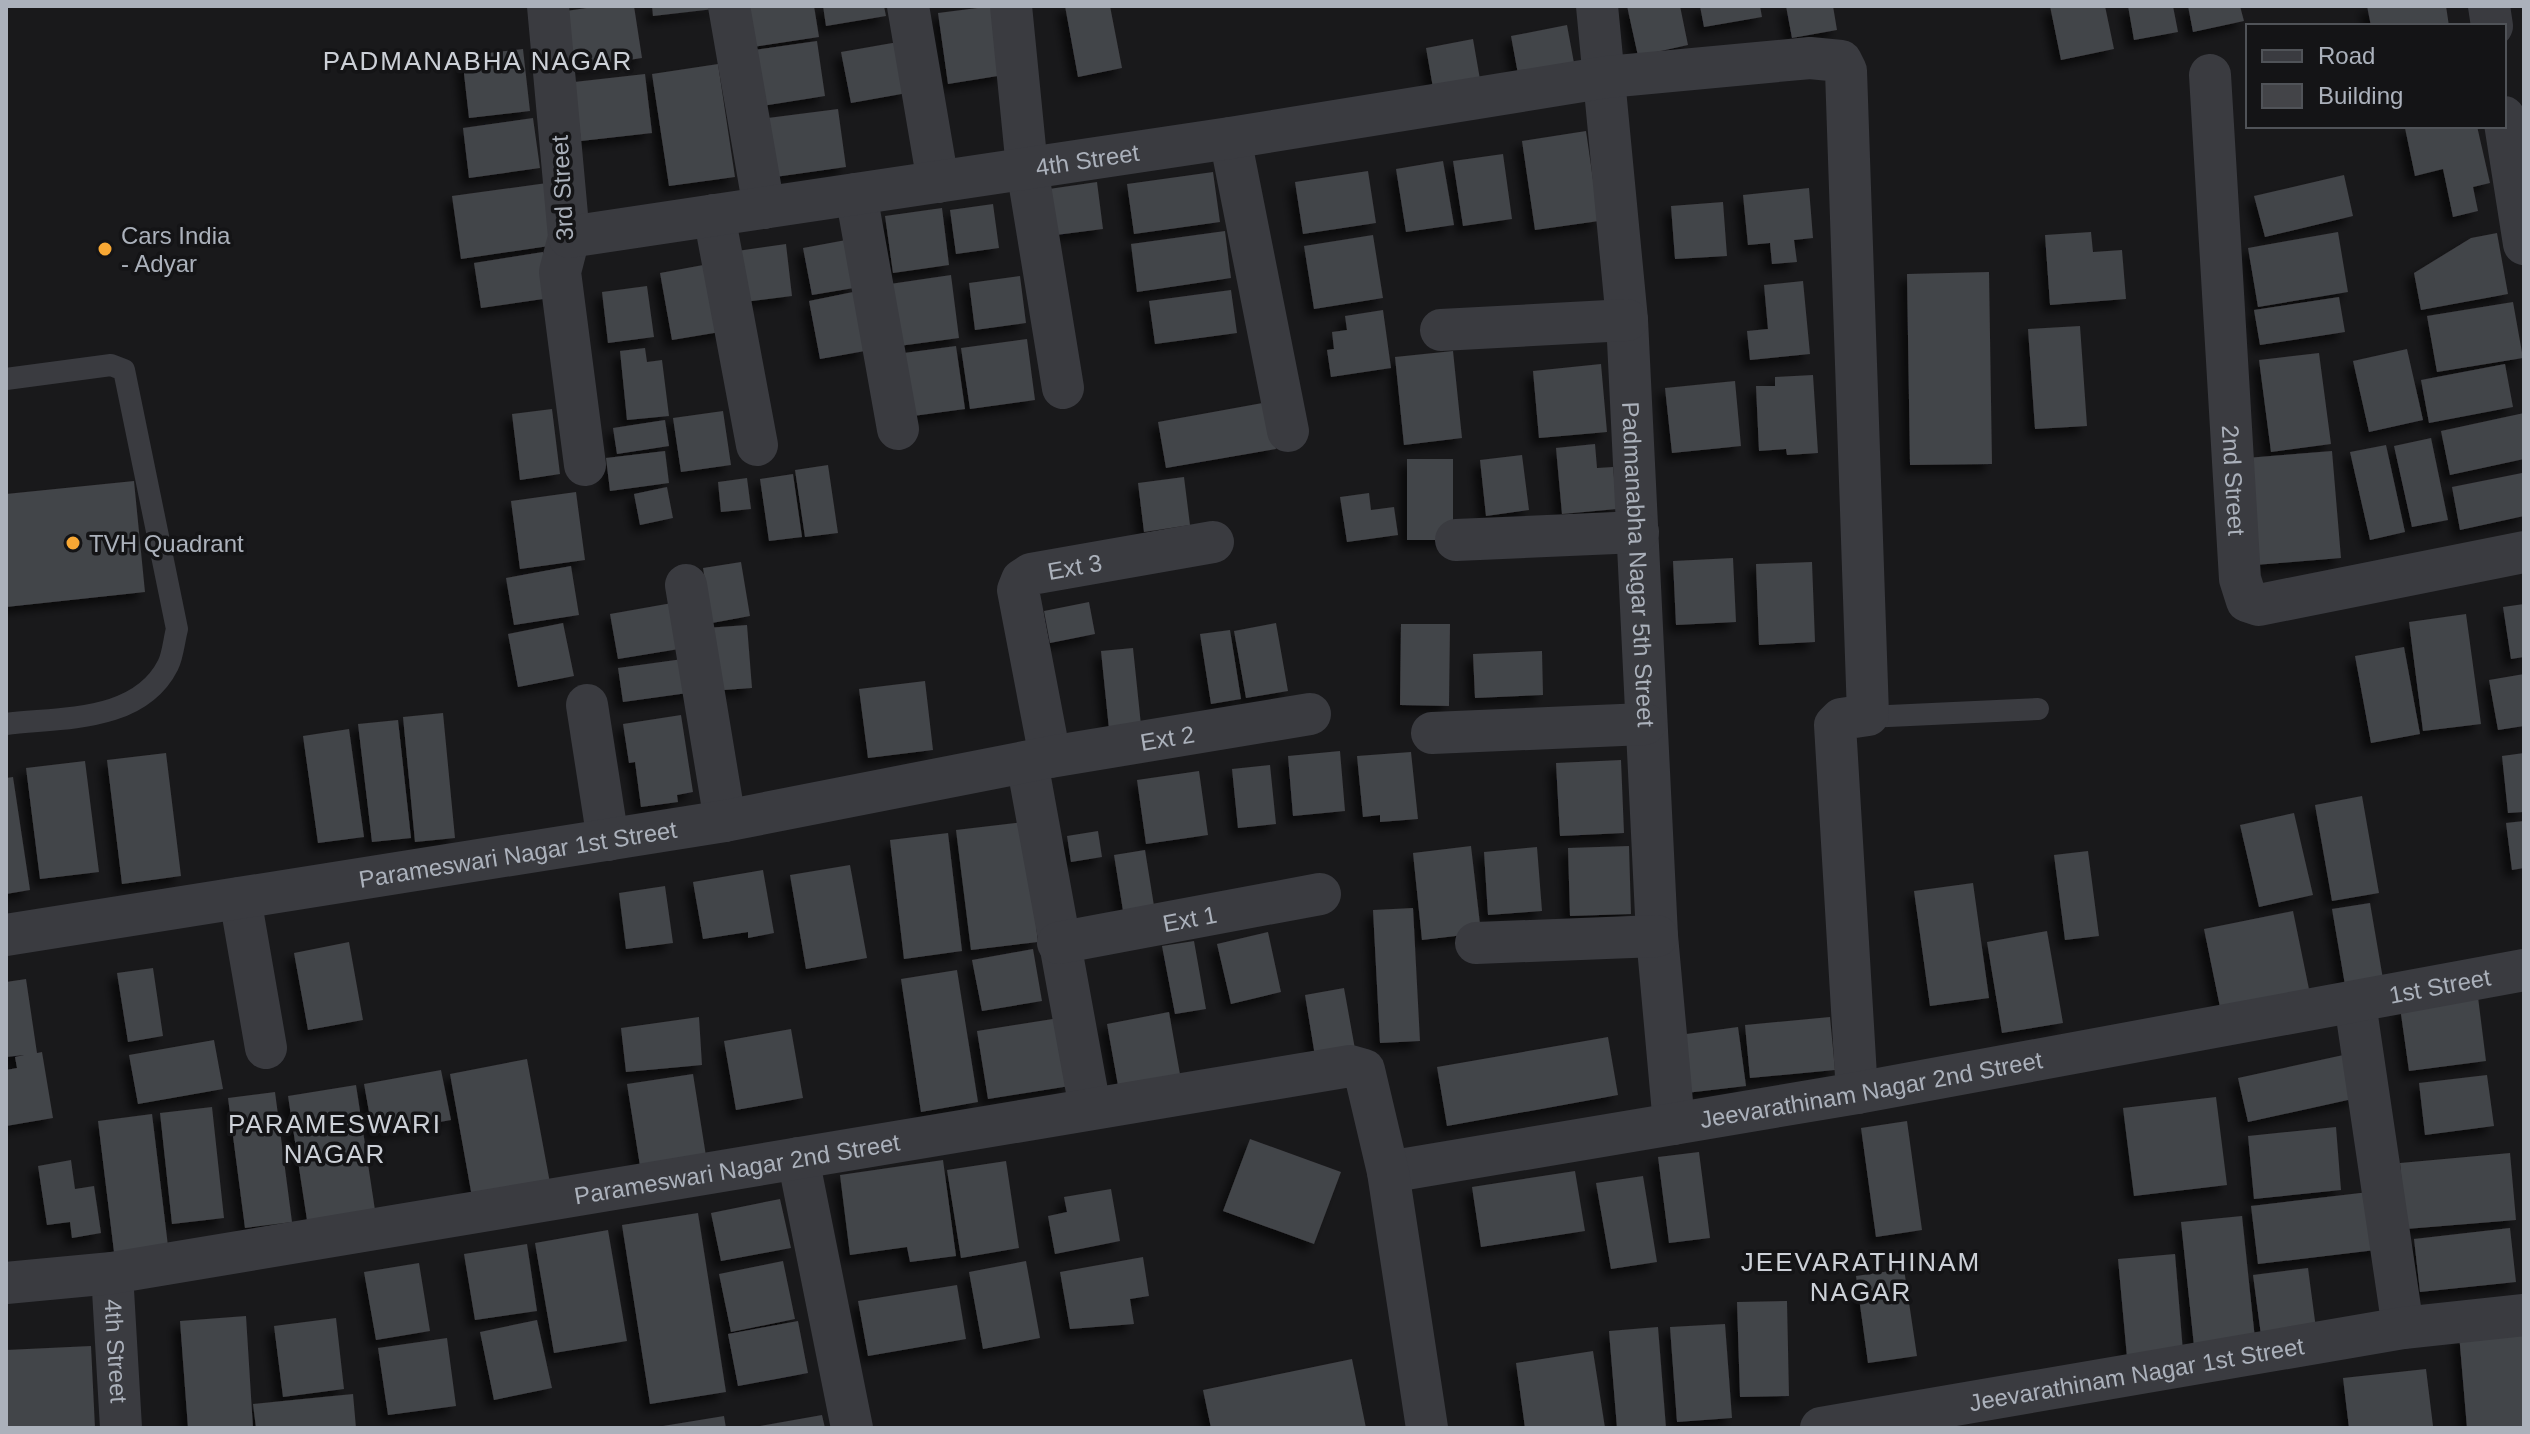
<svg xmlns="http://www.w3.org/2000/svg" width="2530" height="1434" font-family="Arial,sans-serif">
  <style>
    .building { fill: #434448; filter: url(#shadow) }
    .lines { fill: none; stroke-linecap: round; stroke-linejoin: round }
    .service { stroke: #3a3b40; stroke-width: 22 }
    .minor { stroke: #3a3b40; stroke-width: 42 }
    .poi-dot { fill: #f8a834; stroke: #141416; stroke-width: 3 }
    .labels { text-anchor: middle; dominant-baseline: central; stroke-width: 7; stroke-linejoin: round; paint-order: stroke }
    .street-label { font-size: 24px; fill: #abb1bb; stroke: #141416 }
    .poi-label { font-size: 24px; fill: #abb1bb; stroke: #141416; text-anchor: start }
    .neighbourhood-label { font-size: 26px; letter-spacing: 2px; fill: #ccd0d7; stroke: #141416 }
  </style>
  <defs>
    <filter id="shadow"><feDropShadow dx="-7" dy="7" stdDeviation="4" flood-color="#0009"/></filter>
  </defs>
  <rect width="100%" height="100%" fill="#19191b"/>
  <!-- building -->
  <path class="building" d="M600,6h34l8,52 -67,10 -9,-57z
    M652,6h71v2l-70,8z
    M746,6h68l5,31 -66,10z
    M823,6h61l2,10 -60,10z
    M993,6l11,69 -56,9 -10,-71z
    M1065,6h45l12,62 -44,9z
    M1627,6h53l8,39 -50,11z
    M1700,6h60l2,11 -58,10z
    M1786,6h47l4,24 -45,8z
    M2050,6h55l9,43 -53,11z
    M2128,6h45l5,26 -44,8z
    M2188,6h52l4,15 -51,11z
    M2367,6h79l3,20h-78z
    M1567,25l7,38 -56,11 -7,-38z
    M1473,39l9,52 -47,8 -9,-51z
    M817,41l8,55 -63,10 -8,-56z
    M898,42l9,51 -56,10 -10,-51z
    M523,49l7,62 -61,7 -7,-62z
    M718,64l17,113 -66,9 -17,-112z
    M645,74l7,59 -71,8 -7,-59z
    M838,109l8,58 -78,11 -8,-59z
    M533,118l7,50 -71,10 -6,-50z
    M2415,126h62l13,57 -17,4 5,24 -25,6 -10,-48 -28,7 -10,-48z
    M1586,131l13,90 -64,9 -13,-89z
    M1503,154l9,65 -49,7 -10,-65z
    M1443,161l11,64 -48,7 -10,-63z
    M1368,171l8,52 -73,11 -8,-52z
    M1213,172l7,50 -86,12 -7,-50z
    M2344,175l9,41 -88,21 -11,-41z
    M1097,182l6,47 -47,6 -7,-46z
    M547,183l9,62 -95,14 -9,-63z
    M1809,188l4,50 -19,2 3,22 -25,2 -2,-21 -22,2 -5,-50z
    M1723,202l4,54 -52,3 -4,-53z
    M993,204l6,44 -43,6 -6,-44z
    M942,208l7,57 -56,8 -8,-57z
    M1225,231l6,47 -94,14 -6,-48z
    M2091,232l2,20 29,-2 4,49 -76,6 -5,-70z
    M2338,232l10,60 -90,15 -10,-59z
    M2497,233l11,61 -87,16 -7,-37 57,-35z
    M1373,235l10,63 -69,11 -10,-63z
    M846,240l8,48 -42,7 -9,-47z
    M786,244l6,52 -56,7 -6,-51z
    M543,252l7,46 -69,10 -7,-45z
    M714,263l12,68 -54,9 -12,-67z
    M1989,272l3,192 -82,1 -3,-191z
    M951,275l8,63 -60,8 -9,-62z
    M1020,276l6,47 -51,7 -6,-47z
    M1803,281l7,73 -60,6 -3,-29 21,-2 -4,-44z
    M647,286l7,51 -46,6 -6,-51z
    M1231,290l6,43 -82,11 -6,-43z
    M853,292l12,59 -45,8 -11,-58z
    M2339,297l6,35 -85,13 -6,-35z
    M2513,302l10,56 -86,14 -10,-56z
    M1383,310l8,58 -60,9 -4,-27 7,-1 -2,-17 15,-2 -2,-14z
    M2080,326l7,100 -52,3 -7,-100z
    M1027,339l8,61 -65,9 -9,-61z
    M956,346l9,63 -52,7 -9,-63z
    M645,348l2,14 15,-2 7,56 -42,4 -7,-69z
    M2407,349l16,71 -54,12 -16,-71z
    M1453,351l9,87 -58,7 -9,-88z
    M2319,353l12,91 -60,8 -12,-92z
    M1601,364l6,68 -68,6 -6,-67z
    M2505,364l8,43 -84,16 -8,-43z
    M1813,375l5,78 -31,2 -1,-6 -27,2 -3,-65h19v-9z
    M1735,381l6,65 -69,7 -7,-65z
    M1268,402l8,47 -110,19 -8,-46z
    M552,409l8,65 -40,6 -8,-66z
    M723,411l8,54 -50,7 -8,-54z
    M2524,413v46l-74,16 -9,-44z
    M665,420l4,26 -52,8 -4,-26z
    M2431,438l17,82 -36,7 -18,-81z
    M1595,444l2,24 16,-1 4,42 -55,5 -6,-66z
    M2386,445l19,87 -35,8 -20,-88z
    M665,451l4,32 -59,8 -4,-33z
    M2332,451l9,107 -86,7 -9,-107z
    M1522,455l7,55 -43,6 -6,-56z
    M1407,459h46v81h-46z
    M828,465l10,68 -33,4 -10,-67z
    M2522,473l2,43 -64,14 -8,-43z
    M793,474l9,63 -33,4 -9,-62z
    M1184,477l6,48 -46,7 -6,-49z
    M747,478l4,31 -30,3 -3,-30z
    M134,481l11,111 -139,15v-113z
    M667,487l6,31 -33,7 -6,-31z
    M576,492l9,68 -65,9 -9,-68z
    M1369,493l2,17 23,-3 4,28 -51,7 -7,-45z
    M1733,558l3,64 -60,3 -3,-64z
    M741,562l9,54 -38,7 -9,-55z
    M1812,562l3,80 -56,3 -3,-81z
    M571,566l8,49 -65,10 -8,-47z
    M1089,602l6,32 -45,9 -6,-32z
    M672,603l7,46 -61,10 -8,-45z
    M2524,604v53l-13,2 -8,-52z
    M2466,614l15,110 -58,7 -14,-109z
    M563,623l11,53 -56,11 -10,-53z
    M1276,623l12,68 -42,7 -12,-67z
    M1401,624h49l-1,82 -49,-1z
    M747,625l5,63 -42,3 -4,-63z
    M1230,630l11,69 -30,5 -11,-70z
    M2404,647l16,87 -49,9 -16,-87z
    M1133,648l8,77 -32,4 -8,-78z
    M1542,651l1,44 -68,3 -2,-44z
    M690,658l5,34 -72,10 -5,-34z
    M2524,674v52l-26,4 -9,-50z
    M925,681l8,69 -65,8 -9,-69z
    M443,713l12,125 -40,4 -12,-125z
    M681,715l12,77 -16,3 1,7 -37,5 -6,-45 -6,1 -6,-39z
    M398,720l13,118 -39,4 -14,-118z
    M349,729l15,108 -46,6 -15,-107z
    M1340,751l5,60 -52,5 -5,-60z
    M1411,752l7,67 -38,3v-7l-17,2 -6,-61z
    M166,753l15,123 -59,8 -15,-124z
    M2524,753v59l-16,1 -6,-57z
    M1621,760l3,73 -64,3 -4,-73z
    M85,761l14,111 -59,7 -14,-111z
    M1270,765l6,59 -38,4 -6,-59z
    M1199,771l9,64 -62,9 -9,-64z
    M13,777l17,113 -24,4v-116z
    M2362,796l17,97 -47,8 -17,-96z
    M2294,813l19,82 -54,12 -19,-82z
    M2524,821v47l-12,2 -6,-47z
    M1024,822l14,120 -67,8 -15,-120z
    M1098,831l4,26 -31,5 -4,-26z
    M948,833l14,118 -58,8 -14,-119z
    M1471,846l10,87 -59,7 -9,-87z
    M1629,846l2,68 -61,2 -2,-68z
    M1537,847l5,64 -54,4 -4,-63z
    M1145,850l10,62 -31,5 -10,-62z
    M2088,851l11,85 -34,4 -11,-85z
    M850,865l17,93 -61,11 -16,-94z
    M763,870l11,63 -26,5v-6l-45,7 -10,-57z
    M1973,883l16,115 -59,8 -16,-115z
    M665,886l8,57 -47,6 -7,-56z
    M2370,903l13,76 -38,6 -13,-76z
    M1413,908l7,133 -40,2 -7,-133z
    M2293,911l17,83 -89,18 -17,-83z
    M2047,931l16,92 -61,10 -15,-91z
    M1268,932l13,60 -50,12 -14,-60z
    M1194,941l12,68 -31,5 -13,-68z
    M349,942l14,78 -55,10 -14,-77z
    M1033,949l9,52 -60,10 -10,-51z
    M153,968l10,68 -35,6 -11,-69z
    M957,970l21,132 -57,10 -20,-133z
    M26,979l11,74 5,-1 11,66 -47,8v-56l11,-2 -2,-11 9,-2 -18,2v-75z
    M1344,988l11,61 -40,7 -10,-61z
    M2478,997l8,64 -77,10 -9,-64z
    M1169,1012l12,68 -62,11 -12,-67z
    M699,1017l3,48 -76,7 -5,-44z
    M1830,1017l5,53 -85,8 -5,-53z
    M1059,1018l11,68 -82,13 -11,-68z
    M1738,1027l8,59 -60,7 -7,-58z
    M791,1029l12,69 -67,12 -12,-69z
    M1608,1037l10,58 -171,31 -10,-59z
    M214,1040l9,49 -85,15 -9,-49z
    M2348,1054l9,44 -109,24 -10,-44z
    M527,1059l23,124 -78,14 -22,-123z
    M441,1070l10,50 -78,14 -9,-50z
    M693,1074l13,82 -66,10 -13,-82z
    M2487,1075l7,51 -69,9 -6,-52z
    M356,1085l19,125 -68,10 -19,-124z
    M275,1092l17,130 -47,6 -17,-130z
    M2216,1097l11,88 -93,11 -11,-88z
    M212,1107l12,111 -52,6 -12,-111z
    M152,1114l16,132 -54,6 -16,-131z
    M1907,1121l15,109 -46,7 -15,-109z
    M2336,1127l5,63 -87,9 -6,-63z
    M1250,1139l91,33 -27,72 -91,-33z
    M1699,1152l11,86 -41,5 -11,-86z
    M2510,1153l6,67 -110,9 -6,-66z
    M71,1160l4,29 19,-3 7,47 -29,5 -2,-16 -23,3 -9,-59z
    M943,1160l13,96 -46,6 -3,-15 -57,8 -10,-80z
    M1006,1161l13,87 -58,10 -14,-88z
    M1575,1171l10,60 -104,16 -9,-60z
    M1643,1176l14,86 -46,7 -15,-86z
    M1111,1189l9,52 -65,13 -7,-38 19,-4 -3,-15z
    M2377,1191l7,58 -126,15 -7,-58z
    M780,1199l11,49 -70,13 -10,-48z
    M698,1213l28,179 -76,12 -28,-179z
    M2242,1216l13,123 -61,7 -13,-124z
    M2510,1228l6,54 -96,10 -6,-53z
    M608,1230l19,111 -73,12 -19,-110z
    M527,1244l10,67 -62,9 -11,-66z
    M2175,1254l8,98 -56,5 -9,-98z
    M1143,1257l6,39 -19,3 4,25 -64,5 -10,-57z
    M783,1261l12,58 -64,13 -12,-58z
    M1026,1261l14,77 -57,11 -14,-77z
    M419,1263l11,68 -54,9 -12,-68z
    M2308,1268l9,68 -55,7 -9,-68z
    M1904,1269l13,87 -49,7 -12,-87z
    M957,1285l9,54 -98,17 -10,-55z
    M1787,1301l2,95 -49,1 -3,-95z
    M246,1316l7,112h-65l-8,-107z
    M336,1318l8,71 -61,8 -9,-71z
    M537,1320l15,68 -58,12 -14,-68z
    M798,1321l10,52 -70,13 -10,-52z
    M1725,1324l7,94 -55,4 -7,-95z
    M1658,1327l8,101h-49l-8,-97z
    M2524,1329v99h-57l-8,-94z
    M447,1338l9,68 -68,9 -10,-67z
    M91,1346l4,82h-89v-78z
    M1593,1351l12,77h-80l-9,-65z
    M1352,1359l14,69h-155l-8,-38z
    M2426,1369l7,57 -84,2 -6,-50z
    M353,1394l3,34h-100l-3,-24z
    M822,1415l3,13h-65v-2z
    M724,1416l2,12h-63v-2z"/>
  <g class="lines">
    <!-- service -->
    <path class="service" d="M6,379l105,-14 13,5 53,259c-3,11 -4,26 -9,36 -29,58 -107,52 -162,59
      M1867,717l171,-8"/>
    <!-- minor -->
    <g class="minor">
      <path d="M548,6l21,231 -9,35 25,193"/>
      <path d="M729,6l35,202"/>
      <path d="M908,6l30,176"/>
      <path d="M1011,6l16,162 36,220"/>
      <path id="s1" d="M1597,6l30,314 30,616 17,188"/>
      <path d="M2489,6l3,20"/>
      <path id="s2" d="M2210,75l30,504 7,22 12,4 265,-53"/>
      <path d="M2504,117l20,127"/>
      <path d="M1230,138l58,293"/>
      <path d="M856,194l42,235"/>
      <path d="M714,215l43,230"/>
      <path id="s3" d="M569,237l661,-99 377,-61 203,-19 31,3 5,10 22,644 -27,4 -6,6 22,368"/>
      <path d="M1441,330l186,-10"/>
      <path d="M1456,540l182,-8"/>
      <path d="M686,585l39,236"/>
      <path d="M587,705l21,135"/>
      <path d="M1432,733l213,-9"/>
      <path id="s4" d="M1050,757l-32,-167 4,-10 9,-6 182,-32"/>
      <path d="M1027,762l63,346"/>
      <path d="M240,898l26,150"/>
      <path id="s5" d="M6,935l719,-114 325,-64 260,-43"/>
      <path id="s6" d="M1058,943l262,-49"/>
      <path d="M1476,943l181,-7"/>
      <path d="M2355,1003l48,325"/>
      <path d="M798,1158l54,270"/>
      <path id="s7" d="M1388,1172l469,-79 667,-123"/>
      <path id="s8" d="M112,1273l9,155"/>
      <path id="s9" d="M6,1283l106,-10 1238,-207 14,4 24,102 39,256"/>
      <path id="s10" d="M1821,1428l582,-100 121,-13"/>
    </g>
  </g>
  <!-- markers -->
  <g class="poi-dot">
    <circle cx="105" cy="249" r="8"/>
    <circle cx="73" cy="543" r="8"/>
  </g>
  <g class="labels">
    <!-- street labels -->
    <g class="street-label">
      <text stroke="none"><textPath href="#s3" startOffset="524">4th Street</textPath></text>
      <text transform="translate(562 188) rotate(-93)">3rd Street</text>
      <text stroke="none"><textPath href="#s2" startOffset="406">2nd Street</textPath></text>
      <text stroke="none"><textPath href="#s1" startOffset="560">Padmanabha Nagar 5th Street</textPath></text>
      <text stroke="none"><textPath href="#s4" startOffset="236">Ext 3</textPath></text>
      <text stroke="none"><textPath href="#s5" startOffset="1178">Ext 2</textPath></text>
      <text stroke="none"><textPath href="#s5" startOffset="518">Parameswari Nagar 1st Street</textPath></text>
      <text stroke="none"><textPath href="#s6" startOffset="134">Ext 1</textPath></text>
      <text stroke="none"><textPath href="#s7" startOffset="1068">1st Street</textPath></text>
      <text stroke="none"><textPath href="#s7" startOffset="490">Jeevarathinam Nagar 2nd Street</textPath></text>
      <text stroke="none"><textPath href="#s9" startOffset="740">Parameswari Nagar 2nd Street</textPath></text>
      <text stroke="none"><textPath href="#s8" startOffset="78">4th Street</textPath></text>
      <text stroke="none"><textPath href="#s10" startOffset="320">Jeevarathinam Nagar 1st Street</textPath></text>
    </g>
    <!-- poi labels -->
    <g class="poi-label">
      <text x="121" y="235">Cars India<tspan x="121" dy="28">- Adyar</tspan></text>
      <text x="89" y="543">TVH Quadrant</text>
    </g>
    <!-- neighbourhood labels -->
    <g class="neighbourhood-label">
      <text x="478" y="61">PADMANABHA NAGAR</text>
      <text x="335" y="1124">PARAMESWARI<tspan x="335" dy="30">NAGAR</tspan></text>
      <text x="1861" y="1262">JEEVARATHINAM<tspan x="1861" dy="30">NAGAR</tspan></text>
    </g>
  </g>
  <!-- border -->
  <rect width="2530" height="1434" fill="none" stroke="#abb1bb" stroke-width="16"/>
  <!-- legend -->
  <rect x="2246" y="24" width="260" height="104" fill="#141416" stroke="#505358" stroke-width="2"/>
  <rect x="2262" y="50" width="40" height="12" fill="#3a3b40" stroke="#505358" stroke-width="2"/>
  <text x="2318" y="64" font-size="24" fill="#abb1bb">Road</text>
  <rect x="2262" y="84" width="40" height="24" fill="#434448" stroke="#505358" stroke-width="2"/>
  <text x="2318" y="104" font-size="24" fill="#abb1bb">Building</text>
</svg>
